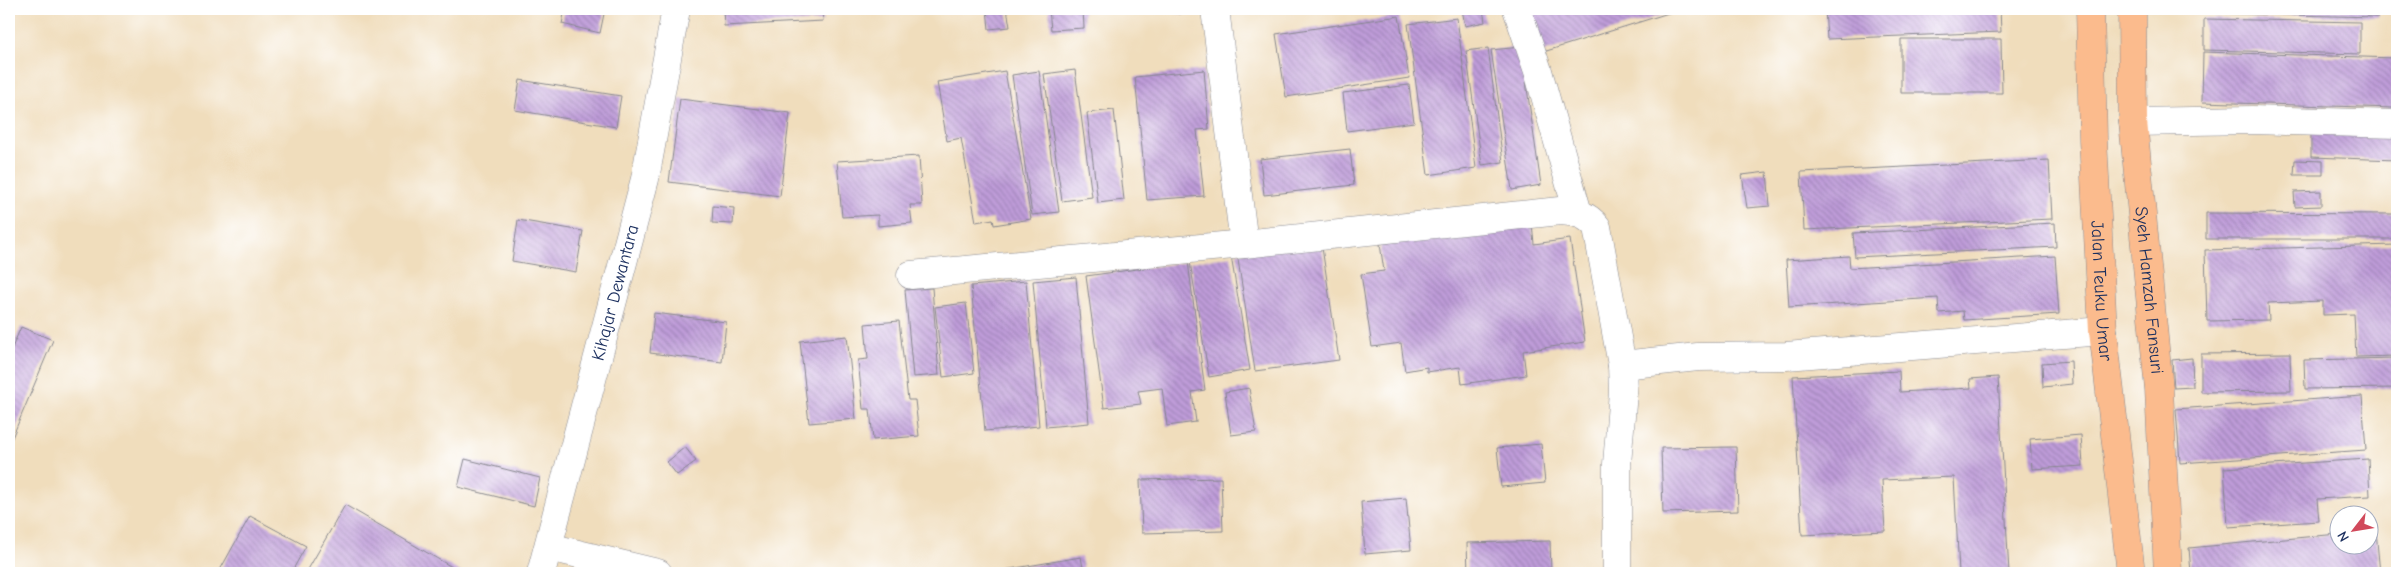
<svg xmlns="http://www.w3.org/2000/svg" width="2406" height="582" font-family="'Comic Neue',sans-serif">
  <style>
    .building { fill: url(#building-back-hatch) }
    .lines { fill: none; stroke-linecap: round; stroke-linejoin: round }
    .minor-casing { stroke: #86868d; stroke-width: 29 }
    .highway-casing { stroke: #86868d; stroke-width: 29 }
    .minor { stroke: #fff; stroke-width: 28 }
    .highway { stroke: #fbbb8d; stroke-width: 28 }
    .labels { text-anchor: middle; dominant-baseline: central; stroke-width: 4; stroke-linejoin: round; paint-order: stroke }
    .street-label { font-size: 18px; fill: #1b2f5e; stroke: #fff }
  </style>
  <defs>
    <pattern id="building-back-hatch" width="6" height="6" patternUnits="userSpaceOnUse" patternTransform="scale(1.25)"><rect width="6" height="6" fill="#bf9cd9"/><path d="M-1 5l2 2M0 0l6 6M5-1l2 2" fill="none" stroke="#9a80b3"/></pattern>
  </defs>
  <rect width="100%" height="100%" fill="#fff"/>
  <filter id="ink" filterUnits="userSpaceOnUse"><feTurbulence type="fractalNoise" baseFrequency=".02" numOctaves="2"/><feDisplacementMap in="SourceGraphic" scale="10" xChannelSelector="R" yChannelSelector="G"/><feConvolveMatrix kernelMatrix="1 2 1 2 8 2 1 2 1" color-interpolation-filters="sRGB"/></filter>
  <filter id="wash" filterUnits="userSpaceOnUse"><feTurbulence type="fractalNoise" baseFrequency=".0096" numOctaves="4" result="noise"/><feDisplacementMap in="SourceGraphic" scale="20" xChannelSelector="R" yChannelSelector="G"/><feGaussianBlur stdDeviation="1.12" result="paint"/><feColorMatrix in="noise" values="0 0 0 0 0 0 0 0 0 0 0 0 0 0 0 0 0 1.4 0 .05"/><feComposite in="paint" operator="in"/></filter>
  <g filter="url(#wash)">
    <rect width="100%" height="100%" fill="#f0ddbc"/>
    <g id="blocks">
      <!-- building -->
      <path class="building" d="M565,9h40l-5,24 -38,-9z
        M723,9h99l1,12 -99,5z
        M987,9h20l3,18 -21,2z
        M1049,9h34l1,19 -33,2z
        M1178,9h29v2l-29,3z
        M1462,9h21l2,13 -20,4z
        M1526,9h148l1,2 -135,42z
        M1825,9h175l1,23 -174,7z
        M2201,9h178l-1,8 -177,-4z
        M1399,16l10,62 -123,19 -10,-63z
        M1457,18l19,150 -48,7 -20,-151z
        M2204,19l156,3v32l-156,-4z
        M1901,39h100l1,54h-101z
        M1521,47l20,138 -29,5 -21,-140z
        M1488,48l15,114 -21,3 -16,-114z
        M2203,52l192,6 -1,50 -192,-6z
        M1075,70l17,127 -30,4 -18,-127z
        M1204,70l5,59 -12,1 7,66 -57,4 -12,-123z
        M1005,71l26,148 -37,6 -1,-6 -17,3 -15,-84 -14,3 -10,-59z
        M1039,71l20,141 -27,3 -20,-140z
        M520,80l101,16 -5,31 -101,-17z
        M1409,85l5,37 -67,9 -4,-38z
        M680,99l110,14 -10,83 -111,-14z
        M1114,110l10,90 -26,3 -11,-90z
        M2311,129l86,3v28l-86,-3z
        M1350,149l4,36 -90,10 -4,-36z
        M919,156l3,49h-12l2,18 -34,3v-11l-36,2 -5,-56z
        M2049,160l3,59 -248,11 -3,-58z
        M2295,160l28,1v14h-29z
        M1767,172l3,34 -23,2 -5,-33z
        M2321,191v15l-26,1 -1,-15z
        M713,206l21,2 -1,16 -21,-1z
        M2206,213l188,1v25h-188z
        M518,220l65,11 -7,41 -64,-11z
        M1532,223l2,21 36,-5 15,103 -62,9 3,24 -64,9 -2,-17 -33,5v-5l-22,4 -4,-28 -29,4 -11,-73 23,-3 -4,-27z
        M2055,223l1,24 -201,10 -2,-24z
        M1321,241l18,119 -84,11 -18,-118z
        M2397,245v111l-41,1 -2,-43 -31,1v-14l-55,2 1,17 -62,1 -2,-71z
        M1231,256l19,114 -41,7 -19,-115z
        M1849,256l1,12 205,-12 4,58 -95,6 -1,-9 -24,2 -1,-15 -149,9 -3,-47z
        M1188,262l17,128 -13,2 4,30 -29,4 -5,-38 -24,3 3,13 -37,4 -18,-132z
        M1076,277l13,146 -43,4 -13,-146z
        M1026,281l13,145 -54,5 -14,-145z
        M932,288l7,87 -26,2 -8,-87z
        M966,303l8,70 -31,4 -8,-70z
        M654,313l72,9 -4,40 -72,-9z
        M899,321l9,79h7l4,36 -46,4 -3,-31h-7l-5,-49 10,-1 -3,-35z
        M21,327l32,13 -44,105v-90z
        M847,336l9,83 -47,4 -9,-82z
        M2290,353l1,38 -90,1v-38z
        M2192,358l1,29 -19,1 -2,-28z
        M2397,358v30l-92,1 -1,-29z
        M2071,361l1,23 -29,3 -1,-24z
        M1899,371l1,21 71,-4 -1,-9 28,-2 11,196h-50l-5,-96 -72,3 3,51 -83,4 -9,-159z
        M1249,388l7,44 -25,3 -6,-43z
        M2362,396l4,54 -186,13 -4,-54z
        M2081,435l2,31 -51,3 -2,-30z
        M1541,444l4,39 -44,4 -4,-39z
        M685,447l11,14 -19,14 -10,-13z
        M1736,447l2,64 -75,2 -2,-65z
        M465,459l75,19 -6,28 -76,-19z
        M2368,459l2,37 -53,3 2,22 -91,6 -4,-59z
        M1221,478l2,53 -81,2 -2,-53z
        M1406,498l5,52 -46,4 -4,-52z
        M345,505l117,68h-156z
        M250,516l56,30 -15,27h-65l-6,-3z
        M2376,531l4,42h-189l-2,-25 149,-14v10h30v-12z
        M1550,541l1,32h-83l-1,-30z
        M1081,557l3,16h-92v-1z"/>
    </g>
  </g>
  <g filter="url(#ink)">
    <use href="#blocks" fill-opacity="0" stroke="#86868d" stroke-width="1"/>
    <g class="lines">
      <!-- minor casing -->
      <g class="minor-casing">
        <g id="minor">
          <path d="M1215,9l29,235 316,-33c16,1 27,3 37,16l25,138"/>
          <path d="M1517,9l21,62 40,142"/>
          <path d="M2133,122l119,-2 145,4"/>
          <path d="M911,275l333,-31"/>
          <path d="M549,547l109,26"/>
          <path id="s1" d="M541,573l104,-394 31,-170"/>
          <path d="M1617,573v-109l6,-72 -1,-27 76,-8 88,-1 317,-25"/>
        </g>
      </g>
      <!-- highway casing -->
      <g class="highway-casing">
        <g id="highway">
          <path id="s2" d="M2090,9l3,130 10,192 28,242"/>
          <path id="s3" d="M2132,9l1,113 26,267 9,184"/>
        </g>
      </g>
      <!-- minor -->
      <use href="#minor" class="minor"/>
      <!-- highway -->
      <use href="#highway" class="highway"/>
    </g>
  </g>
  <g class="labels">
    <!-- street labels -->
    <g class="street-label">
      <text stroke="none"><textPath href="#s3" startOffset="282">Syeh Hamzah Fansuri</textPath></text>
      <text stroke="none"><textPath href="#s2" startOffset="282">Jalan Teuku Umar</textPath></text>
      <text stroke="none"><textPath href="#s1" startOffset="290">Kihajar Dewantara</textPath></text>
    </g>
  </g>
  <!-- margin -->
  <rect width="2406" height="582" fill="none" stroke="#fff" stroke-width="30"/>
  <!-- north arrow -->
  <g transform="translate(2354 530) rotate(239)"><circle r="24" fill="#ffffff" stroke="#a4acbf"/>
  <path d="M0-4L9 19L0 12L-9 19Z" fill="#d1495b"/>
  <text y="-8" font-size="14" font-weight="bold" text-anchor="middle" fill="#1b2f5e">N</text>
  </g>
</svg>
